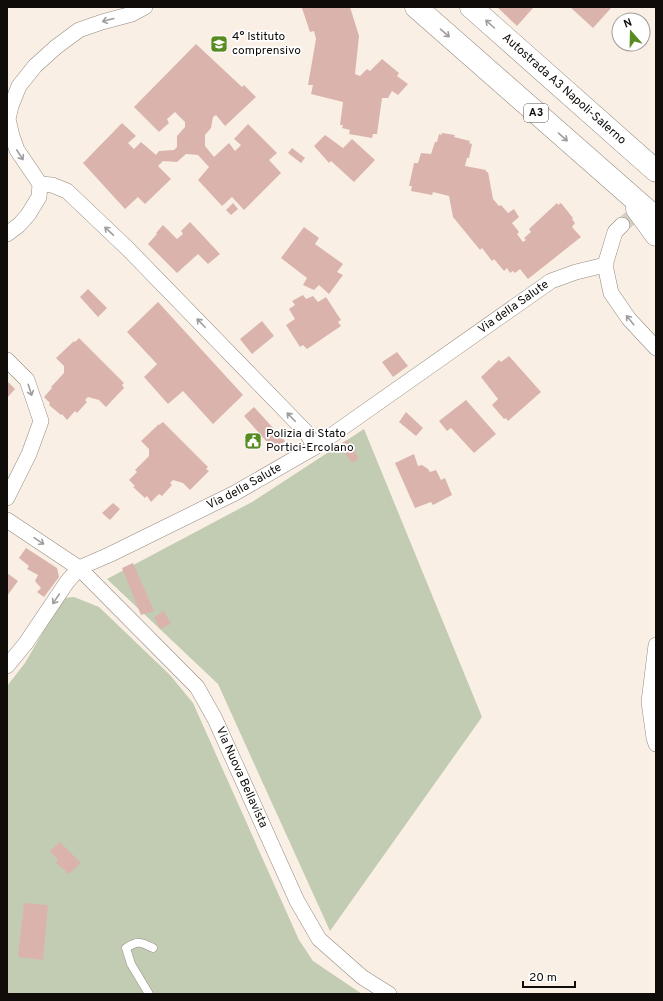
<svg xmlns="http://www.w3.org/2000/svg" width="663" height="1001" font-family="Overpass,sans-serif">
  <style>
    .green { fill: #c2ccb2 }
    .building { fill: #dab4ac }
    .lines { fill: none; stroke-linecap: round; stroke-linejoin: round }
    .minor-tunnel { stroke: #d6cdc3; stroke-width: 15; stroke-dasharray: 15 8; stroke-linecap: butt }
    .service-casing { stroke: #948a81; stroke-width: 9 }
    .minor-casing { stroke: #948a81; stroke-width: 16 }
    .motorway-casing { stroke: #948a81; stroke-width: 23 }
    .service { stroke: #fff; stroke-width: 8 }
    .minor { stroke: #fff; stroke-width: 15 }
    .motorway { stroke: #fff; stroke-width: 22 }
    .oneway { stroke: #9f9e9d }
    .labels { text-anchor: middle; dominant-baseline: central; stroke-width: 3.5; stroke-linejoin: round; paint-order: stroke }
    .shield { fill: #fff; stroke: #575553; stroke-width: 1 }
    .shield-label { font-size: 11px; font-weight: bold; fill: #0f0c09 }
    .poi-label { font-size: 12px; fill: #0f0c09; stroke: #fff; text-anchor: start }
    .street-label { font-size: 12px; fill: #0f0c09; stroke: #fff }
  </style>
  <rect width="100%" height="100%" fill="#f9efe4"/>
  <!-- green -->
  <path class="green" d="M364,429l118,288 -152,214 -112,-247 -111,-105 145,-77z
    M74,597l25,10 71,68 23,28 106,237 14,21 49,33h-355v-308l18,-23 38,-65z"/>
  <!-- building -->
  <path class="building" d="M304,7h46l9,29 -4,38 5,2 7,-7 3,2 12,-12 17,14 -2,3 11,8 -10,11 -6,-4 -4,7h-6l-5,36h-4l-1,4 -23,-4 1,-4 -8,-2 1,-3h-3l3,-23 -32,-8 2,-9h-5l8,-46 -2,-8 -4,1 -8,-24z
    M497,7h35l1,1 -16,18z
    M570,7h42l-19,21z
    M196,44l46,43 2,-2 12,12 -31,29 -9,-11 -3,2 -2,11 -6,7v11l9,11 15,-14 6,8 6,-6 -7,-6 14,-15 29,29 -8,7 12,13 -37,37 -12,-13 -10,9 -24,-26 11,-13 -11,-12 -12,-1 -9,8 -14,-1 -5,5 13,13 -26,25 -7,-7 -13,12 -42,-46 39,-40 14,13 -8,7 6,6 7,-7 15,13 3,-4 15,-1 3,-3v-11l8,-9v-5l-10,-10 -8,7 2,4 -10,9 -25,-25z
    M442,133l13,2 -1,2 16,4 -1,2 3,1 -3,14h-2l-2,8 21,4v2h2l5,27 6,7 2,-1 7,8 6,-4 5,8 -7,6 7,9 -2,2 6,8 3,-2 -2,-2 7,-6 -2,-3 28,-26 1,2 3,-2 12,15 -1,1 3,4 -3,4 9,10 -53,42 -8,-10 -5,4 -2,-2 -3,2 -3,-5 -3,3 -10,-12 -2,2 -10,-13 -2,2 -27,-33 -4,-21 -16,-4 -1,3 -21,-4 1,-5h-3l5,-23h4l3,-10 10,1 4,-12h2l2,-8 2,1z
    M325,135l18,13 9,-9 23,21 -21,22 -23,-21 -2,2 -15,-17z
    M292,148l13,10 -4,5 -13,-10z
    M233,203l5,6 -7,6 -5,-5z
    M190,222l30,32 -12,10 -10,-10 -21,19 -29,-29 9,-10 -1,-1 7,-8 14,14 6,-5 -2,-3z
    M304,227l15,11 -4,6 28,20 -6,8 6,3 -14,19 -10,-9 -5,5 -11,-5 4,-7 -26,-20z
    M88,289l19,19 -9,9 -18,-20z
    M303,295l3,4 7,-3 5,6 8,-5 15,23 -3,2 3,4 -34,23 -4,-4 -3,2 -14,-22 9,-6 -6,-10 6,-4 -3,-4z
    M158,302l85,93 -30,29 -30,-33 -15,13 -24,-27 13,-13 -30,-32z
    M262,321l12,15 -22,18 -12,-15z
    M79,338l45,45 -2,2 2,3 -18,19 -7,-7 -11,-3 -3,3 2,2 -10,11 -2,-2 -8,9 -5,-6 -1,1 -12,-10 1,-2 -6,-6 8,-9 -1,-1 13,-14v-7l-8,-8 18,-17 1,1z
    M397,352l11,14 -15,11 -11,-15z
    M509,356l32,36 -33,29 -2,-3 -2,1 -12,-14 6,-6 -17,-22 18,-17 2,2z
    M7,381l8,8 -8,9z
    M466,400l30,34 -22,19 -23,-25 -4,3 -8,-10z
    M254,407l31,34 -10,10 -31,-35z
    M406,412l17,16 -7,8 -17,-14z
    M163,422l45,45 -2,2 3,2 -19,19 -7,-7 -10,-3 -3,3 2,2 -10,11 -3,-2 -8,8 -4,-6 -2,2 -12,-11 2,-1 -6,-6 8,-8 -2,-2 14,-14v-7l-8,-8 18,-17v1z
    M347,440l12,18 -7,5 -13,-18z
    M414,454l4,12 4,-1 6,4 2,3 6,-2 5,10 4,-2 7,17 -19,10 -2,-3 -16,6 -20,-45z
    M113,503l7,6 -10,11 -8,-7z
    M26,548l31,20 2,9 -15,20 -7,-5 4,-4 -6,-7 3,-6 -11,-6 2,-3 -10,-8z
    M133,563l21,48 -13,4 -19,-47z
    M7,573l11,8 -11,15z
    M164,611l7,13 -11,5 -6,-12z
    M60,842l21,21 -12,11 -13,-11 2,-3 -8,-9z
    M24,903l24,2 -5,55 -25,-3z"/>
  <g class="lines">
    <!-- minor-tunnel -->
    <path class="minor-tunnel" d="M622,225l34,-28"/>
    <!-- service casing -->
    <g class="service-casing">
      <path id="service" d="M149,994l-18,-30 -5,-16c12,-8 15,-6 27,0"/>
    </g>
    <!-- minor casing -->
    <g class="minor-casing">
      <g id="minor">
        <path d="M40,184l12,1 15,6 61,58 178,183 9,15"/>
        <path d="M622,225l-7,7 -10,33 6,28 18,26 27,29"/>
        <path d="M7,234l12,-9 9,-10 11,-18 1,-13 -23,-34 -5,-14 -4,-17 3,-13 8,-20 16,-20 21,-19 23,-17 23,-8 30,-8 13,-7"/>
        <path d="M7,360l20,20 14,41 -12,33 -22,44"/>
        <path id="s1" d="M7,520l72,48 118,119 18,32 82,182 22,38 43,38 27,17"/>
        <path d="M656,645l-7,57 5,36 2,6"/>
        <path id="s2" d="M7,666l19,-23 41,-61 12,-14 32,-14 124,-61 80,-46 236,-166 25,-9 29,-7"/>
      </g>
    </g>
    <!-- motorway casing -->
    <g class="motorway-casing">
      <g id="motorway">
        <path d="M416,7l240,211"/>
        <path id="s3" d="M471,7l185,164"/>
        <path d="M637,209l19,26"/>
      </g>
    </g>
    <!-- service -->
    <use href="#service" class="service"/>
    <!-- minor -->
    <use href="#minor" class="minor"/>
    <!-- motorway -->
    <use href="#motorway" class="motorway"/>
  </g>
  <!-- one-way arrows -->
  <defs><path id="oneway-shaft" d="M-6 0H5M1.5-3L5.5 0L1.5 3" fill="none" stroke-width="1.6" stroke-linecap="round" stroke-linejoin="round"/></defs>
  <g class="oneway">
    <use href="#oneway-shaft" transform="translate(108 20) rotate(165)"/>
    <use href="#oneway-shaft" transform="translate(490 24) rotate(-138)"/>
    <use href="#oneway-shaft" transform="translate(445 33) rotate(41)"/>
    <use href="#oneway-shaft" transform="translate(563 137) rotate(41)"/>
    <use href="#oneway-shaft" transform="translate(20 155) rotate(57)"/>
    <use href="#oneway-shaft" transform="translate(109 231) rotate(-137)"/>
    <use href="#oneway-shaft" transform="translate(630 320) rotate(-129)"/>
    <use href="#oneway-shaft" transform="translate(201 323) rotate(-134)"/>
    <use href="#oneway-shaft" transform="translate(30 390) rotate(72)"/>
    <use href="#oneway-shaft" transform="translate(291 417) rotate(-134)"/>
    <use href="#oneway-shaft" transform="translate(39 541) rotate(34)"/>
    <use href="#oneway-shaft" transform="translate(56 599) rotate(124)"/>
  </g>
  <!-- icons -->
  <defs>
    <g id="school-square" transform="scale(0.9)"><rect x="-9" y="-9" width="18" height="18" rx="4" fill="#588b22" stroke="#fff"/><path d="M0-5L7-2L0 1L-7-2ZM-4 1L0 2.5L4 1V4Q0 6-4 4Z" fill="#fff"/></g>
    <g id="civic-square" transform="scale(0.9)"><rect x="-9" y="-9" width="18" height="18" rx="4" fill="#588b22" stroke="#fff"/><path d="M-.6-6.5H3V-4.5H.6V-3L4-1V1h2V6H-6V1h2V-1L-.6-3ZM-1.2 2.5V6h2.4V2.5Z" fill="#fff"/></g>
  </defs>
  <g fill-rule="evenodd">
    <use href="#school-square" x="219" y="44"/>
    <use href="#civic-square" x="253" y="441"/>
  </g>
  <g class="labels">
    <!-- shield labels -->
    <rect class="shield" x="524" y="104" width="24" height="18" rx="3"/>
    <g class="shield-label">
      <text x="536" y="113">A3</text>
    </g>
    <!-- poi labels -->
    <g class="poi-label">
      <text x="232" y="37">4° Istituto<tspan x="232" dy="14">comprensivo</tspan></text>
      <text x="266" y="434">Polizia di Stato<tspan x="266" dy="14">Portici-Ercolano</tspan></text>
    </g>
    <!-- street labels -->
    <g class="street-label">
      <text stroke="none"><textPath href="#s3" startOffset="124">Autostrada A3 Napoli-Salerno</textPath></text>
      <text stroke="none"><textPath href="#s2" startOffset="630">Via della Salute</textPath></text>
      <text stroke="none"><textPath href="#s2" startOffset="306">Via della Salute</textPath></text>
      <text stroke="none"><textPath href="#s1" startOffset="355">Via Nuova Bellavista</textPath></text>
    </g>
  </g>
  <!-- border -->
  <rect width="663" height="1001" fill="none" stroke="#0f0c09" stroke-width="16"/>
  <!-- north arrow -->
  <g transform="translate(631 32) rotate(340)"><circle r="19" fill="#ffffff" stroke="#9f9e9d"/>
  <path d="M0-3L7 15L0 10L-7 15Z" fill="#588b22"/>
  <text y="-6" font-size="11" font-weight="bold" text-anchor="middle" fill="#0f0c09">N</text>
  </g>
  <!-- scale -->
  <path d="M523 981v6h52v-6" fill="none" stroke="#0f0c09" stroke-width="2"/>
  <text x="529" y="981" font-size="12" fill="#0f0c09" stroke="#ffffff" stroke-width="3" paint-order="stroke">20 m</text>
</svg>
